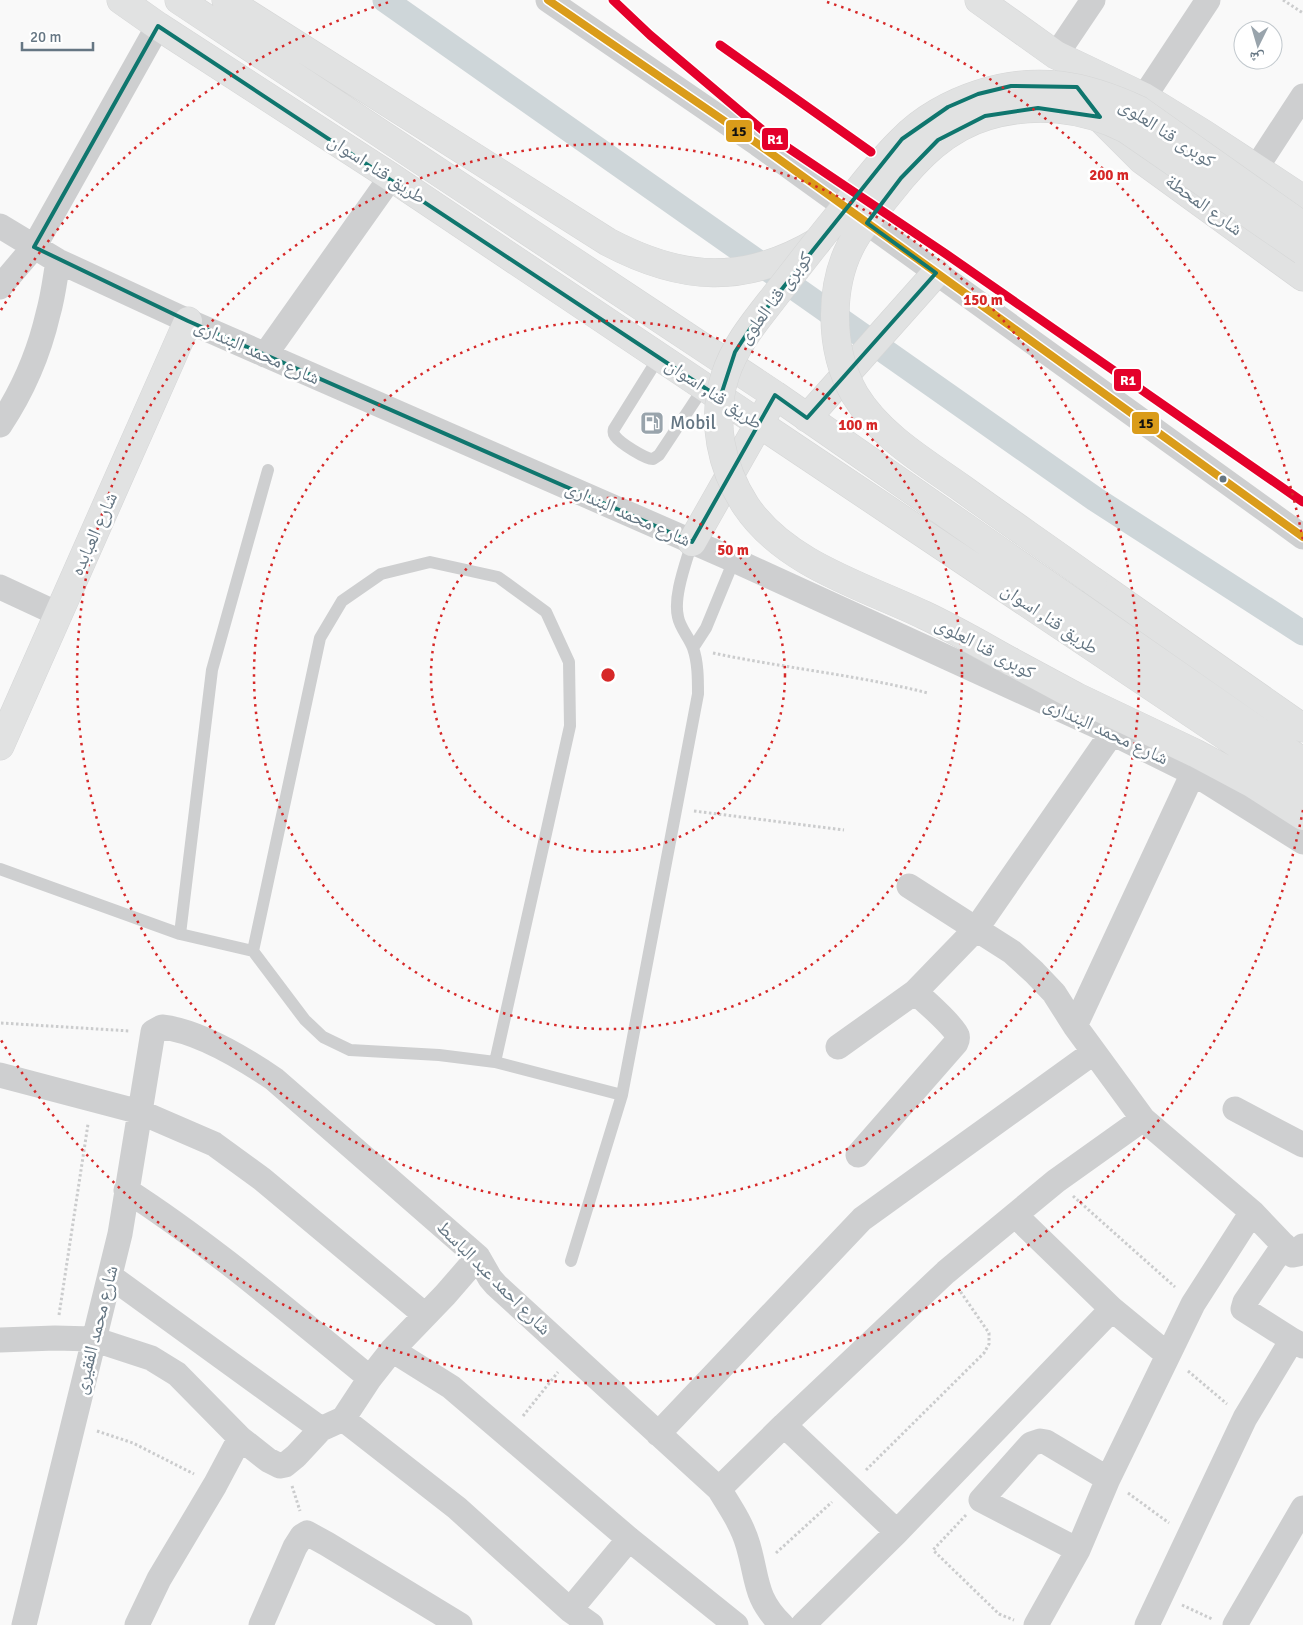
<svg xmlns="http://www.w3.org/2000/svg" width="1303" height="1625" font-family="Signika,'Noto Naskh Arabic',sans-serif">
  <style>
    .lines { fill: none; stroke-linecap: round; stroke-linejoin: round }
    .canal { stroke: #ced6d9; stroke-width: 25 }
    .secondary-casing { stroke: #d5d6d7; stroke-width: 29 }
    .highway-casing { stroke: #d5d6d6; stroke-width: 29 }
    .path { stroke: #cbcccd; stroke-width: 3; stroke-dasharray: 2.5 2.5; stroke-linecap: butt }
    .lane { stroke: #cecfd0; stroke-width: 12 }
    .street { stroke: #cecfd0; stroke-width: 25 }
    .secondary { stroke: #e1e2e2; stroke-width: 28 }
    .highway { stroke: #e1e2e2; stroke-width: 28 }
    .rail { stroke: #c3c5c6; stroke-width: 4; stroke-dasharray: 8 4; stroke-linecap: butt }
    .highway-bridge-casing { stroke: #d5d6d6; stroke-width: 29; stroke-linecap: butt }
    .highway-bridge { stroke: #e1e2e2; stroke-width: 28 }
    .bus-1-casing { stroke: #fff; stroke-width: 11 }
    .bus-1 { stroke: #da9c1a; stroke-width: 8 }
    .rail-1-casing { stroke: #fff; stroke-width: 12 }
    .rail-1 { stroke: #e4002b; stroke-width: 9 }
    .marked { fill: none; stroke: #0f766e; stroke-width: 4; stroke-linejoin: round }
    .ring { fill: none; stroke: #d62828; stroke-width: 2.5; stroke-dasharray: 2.5 5 }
    .bus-dot { fill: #657683; stroke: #fff; stroke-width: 2 }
    .labels { text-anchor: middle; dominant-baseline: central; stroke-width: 5; stroke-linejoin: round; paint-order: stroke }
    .street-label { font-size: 19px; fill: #657683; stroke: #fff }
    .poi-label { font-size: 19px; fill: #657683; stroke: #fff; text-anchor: start }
    .centre { fill: #d62828; stroke: #fff; stroke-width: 2.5 }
    .ring-label { font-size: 15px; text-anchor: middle; font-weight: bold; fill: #d62828; stroke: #fff; stroke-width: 5; stroke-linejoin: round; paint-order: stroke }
    .line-badge { stroke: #fff; stroke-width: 2 }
    .badge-label { font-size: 14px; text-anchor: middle; font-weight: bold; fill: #fff }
    .pale-badge-label { font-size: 14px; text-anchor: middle; font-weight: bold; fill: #111 }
  </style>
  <rect width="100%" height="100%" fill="#f9f9f9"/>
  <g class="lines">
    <!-- canal -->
    <path class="canal" d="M385,0l710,499 208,134"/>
    <!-- secondary casing -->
    <g class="secondary-casing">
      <path id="secondary" d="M979,0l77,55 88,42 60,37 99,65
        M1103,121l39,39 161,117
        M0,746l188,-425"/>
    </g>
    <!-- highway casing -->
    <g class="highway-casing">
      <path id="highway" d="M121,0l37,26 233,151 848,568 64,48
        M179,0l596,395 528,367
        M226,0l382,242c74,39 136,43 209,0
        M807,418l129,-145
        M692,542l76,-134
        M1093,581l210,147
        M1012,662l65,35 118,56 58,31 50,32"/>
    </g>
    <!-- path -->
    <path class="path" d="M1283,0l20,13
      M713,653c71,15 144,22 215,40
      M694,811l150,19
      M1,1023l129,8
      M1073,1196l102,91
      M59,1315l29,-191
      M1188,1371l39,33
      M523,1416l35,-44
      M97,1431l36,12 61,31
      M866,1470l118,-117 5,-9v-11l-29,-42
      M292,1486l8,25
      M1128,1493l41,30
      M966,1515l-33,35 66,64 15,6
      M776,1553l56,-51
      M1182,1605l30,14"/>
    <!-- lane -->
    <path class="lane" d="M659,357l-45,72c-1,3 -1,4 1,7 5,7 30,23 38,23l6,-4 45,-68
      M693,648l13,-20 28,-68
      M0,869l180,65 73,17 52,69 18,17 27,13 89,5 56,7 127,33
      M180,934l32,-264 56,-200
      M253,951l67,-313 22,-37 39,-27 49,-12 68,15 48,35 23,50 1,64 -75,336
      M571,1261l51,-166 76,-401c0,-15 0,-32 -5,-46 -4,-11 -13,-20 -15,-31 -5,-21 8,-54 14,-75"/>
    <!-- street -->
    <path class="street" d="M548,0l210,144 545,393
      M1056,55l37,-55
      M1144,97l64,-97
      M1256,168l47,-72
      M0,226l58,35 130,60 546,239 378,173 81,40 110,69
      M0,287l34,-40 124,-221
      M265,355l126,-178
      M0,425c22,-33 39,-72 48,-111 5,-17 7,-35 10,-53
      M0,587l58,27
      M1112,733l-136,196 36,23 22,20 20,21 21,33 68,93 109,93 41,43 5,-1 5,-8
      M1075,1026l118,-253
      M838,1047l77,-55
      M0,1075l140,37 74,32 48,35 163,136
      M1235,1109l68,36
      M858,1155l98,-112c1,-2 2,-5 1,-8 -1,-7 -34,-36 -42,-43l61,-63 -67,-43
      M126,1190c87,56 164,123 244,188
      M1015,1215l97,94 56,46
      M1284,1245l-39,57 -2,7 49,31
      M110,1276l211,153
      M0,1340l55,-2 38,1 58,19 26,16 63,64 28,22 12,6 5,-1 11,-9 25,-27 22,-10 27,-41 22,-28 53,-55 33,-38
      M392,1350l59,37 178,152 107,86
      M343,1419l114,89 113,102 21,15
      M658,1434l204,-215 232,-167
      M719,1489l65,-64
      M897,1532l-113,-107 162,-153 110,-91 87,-62
      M1078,1550l-97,-50 50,-56 9,-3 6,1 62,37
      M570,1610l59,-71
      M24,1625l96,-391 33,-202 9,-5c37,4 81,31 112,52l204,178 12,21 6,7 223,204c11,18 23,35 29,56 10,34 6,53 34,80
      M137,1625l22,-46 56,-94 25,-47
      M261,1625l34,-78 7,-11 5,-3 20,11 133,81
      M803,1625l94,-93 215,-223
      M1036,1625l42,-75 30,-71 85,-175 59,-92
      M1147,1625l98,-207 47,-78 11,6
      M1235,1625l68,-117"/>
    <!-- secondary -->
    <use href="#secondary" class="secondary"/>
    <!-- highway -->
    <use href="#highway" class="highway"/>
    <!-- rail -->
    <path class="rail" d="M613,0l37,35 116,98 180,121 357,248"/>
    <!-- highway-bridge casing -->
    <g class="highway-bridge-casing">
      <path id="highway-bridge" d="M1093,581c-43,-31 -87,-61 -130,-92 -38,-27 -83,-53 -108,-94 -27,-46 -27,-115 2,-160 10,-16 23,-30 34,-44 26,-33 55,-63 96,-75 47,-14 96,-9 139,13l177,122
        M1012,662c-29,-16 -58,-33 -88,-47 -61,-29 -139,-51 -178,-109 -25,-38 -35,-85 -21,-130 10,-32 33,-58 53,-84 19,-24 37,-48 56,-71 22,-27 43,-57 68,-81 20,-21 49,-37 77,-46 58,-19 106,-9 160,16l164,116"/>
    </g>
    <!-- highway-bridge -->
    <use href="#highway-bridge" class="highway-bridge"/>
    <!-- bus-1 casing -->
    <g class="bus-1-casing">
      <path id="bus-1" d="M548,0l210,144 545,393"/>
    </g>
    <!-- bus-1 -->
    <use href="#bus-1" class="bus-1"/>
    <!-- rail-1 casing -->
    <g class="rail-1-casing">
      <path id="rail-1" d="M613,0l37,35 116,98 180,121 357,248
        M720,45l151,107"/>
    </g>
    <!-- rail-1 -->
    <use href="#rail-1" class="rail-1"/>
  </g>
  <!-- marked area -->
  <path class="marked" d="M158,26l562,372 15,-46 15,-23 152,-190 46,-32 30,-13 33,-8 66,1 23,30 -62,-9 -53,8 -47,24 -37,38 -34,45 69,50 -129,145 -32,-23 -83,147 -504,-221 -154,-74z"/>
  <!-- distance rings -->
  <g class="ring">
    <circle cx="608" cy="675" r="177"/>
    <circle cx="608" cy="675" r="354"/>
    <circle cx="608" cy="675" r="531"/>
    <path d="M1303 810A708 708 0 0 1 1 1040M1 310A708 708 0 0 1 389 2M827 2A708 708 0 0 1 1303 540"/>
  </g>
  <!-- icons -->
  <defs>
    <g id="fuel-square" transform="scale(1.25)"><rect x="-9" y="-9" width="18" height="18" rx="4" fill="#99a4ac" stroke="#fff"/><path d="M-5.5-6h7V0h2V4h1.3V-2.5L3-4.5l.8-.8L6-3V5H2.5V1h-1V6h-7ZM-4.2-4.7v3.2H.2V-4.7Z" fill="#fff"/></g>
  </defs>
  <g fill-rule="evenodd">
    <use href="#fuel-square" x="652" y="423"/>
  </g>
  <!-- markers -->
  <circle class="bus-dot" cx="1223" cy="479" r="4.5"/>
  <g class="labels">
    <!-- street labels -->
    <g class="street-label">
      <text transform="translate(1167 133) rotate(33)">كوبرى قنا العلوى</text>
      <text transform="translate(377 169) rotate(33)">طريق قنا, اسوان</text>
      <text transform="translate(1204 205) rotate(36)">شارع المحطة</text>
      <text transform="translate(775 298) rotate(-53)">كوبرى قنا العلوى</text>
      <text transform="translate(257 352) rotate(24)">شارع محمد البندارى</text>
      <text transform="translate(714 394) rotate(34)">طريق قنا, اسوان</text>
      <text transform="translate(628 514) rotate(24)">شارع محمد البندارى</text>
      <text transform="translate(94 534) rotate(-66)">شارع العبابده</text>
      <text transform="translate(1050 619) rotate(34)">طريق قنا, اسوان</text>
      <text transform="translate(985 648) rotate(28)">كوبرى قنا العلوى</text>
      <text transform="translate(1106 731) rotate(25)">شارع محمد البندارى</text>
      <text transform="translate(494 1278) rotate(45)">شارع احمد عبد الباسط</text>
      <text transform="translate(96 1330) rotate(-76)">شارع محمد الفقيرى</text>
    </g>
    <!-- poi labels -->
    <g class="poi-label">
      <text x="670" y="423">Mobil</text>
    </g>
  </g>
  <circle cx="608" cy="675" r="8" class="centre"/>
  <g class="ring-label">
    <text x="1109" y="180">200 m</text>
    <text x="983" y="305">150 m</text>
    <text x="858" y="430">100 m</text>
    <text x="733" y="555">50 m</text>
  </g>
  <g class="line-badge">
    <rect x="725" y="119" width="28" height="24" rx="5" fill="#da9c1a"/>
    <rect x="761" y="127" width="28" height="24" rx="5" fill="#e4002b"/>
    <rect x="1113" y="368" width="29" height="24" rx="5" fill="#e4002b"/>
    <rect x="1131" y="411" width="29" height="24" rx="5" fill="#da9c1a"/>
  </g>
  <g class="badge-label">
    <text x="775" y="144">R1</text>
    <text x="1128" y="385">R1</text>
  </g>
  <g class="pale-badge-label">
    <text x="739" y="136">15</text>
    <text x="1146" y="428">15</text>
  </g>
  <!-- north arrow -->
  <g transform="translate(1258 45) rotate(185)"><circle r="24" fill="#ffffff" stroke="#c1c8cd"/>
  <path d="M0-4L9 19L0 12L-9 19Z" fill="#99a4ac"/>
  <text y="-8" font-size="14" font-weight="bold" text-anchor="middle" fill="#657683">ش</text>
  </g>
  <!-- scale -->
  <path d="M22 42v8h71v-8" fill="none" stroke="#657683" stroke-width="2.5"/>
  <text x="30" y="42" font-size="15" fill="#657683" stroke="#ffffff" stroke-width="4" paint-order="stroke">20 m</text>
</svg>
